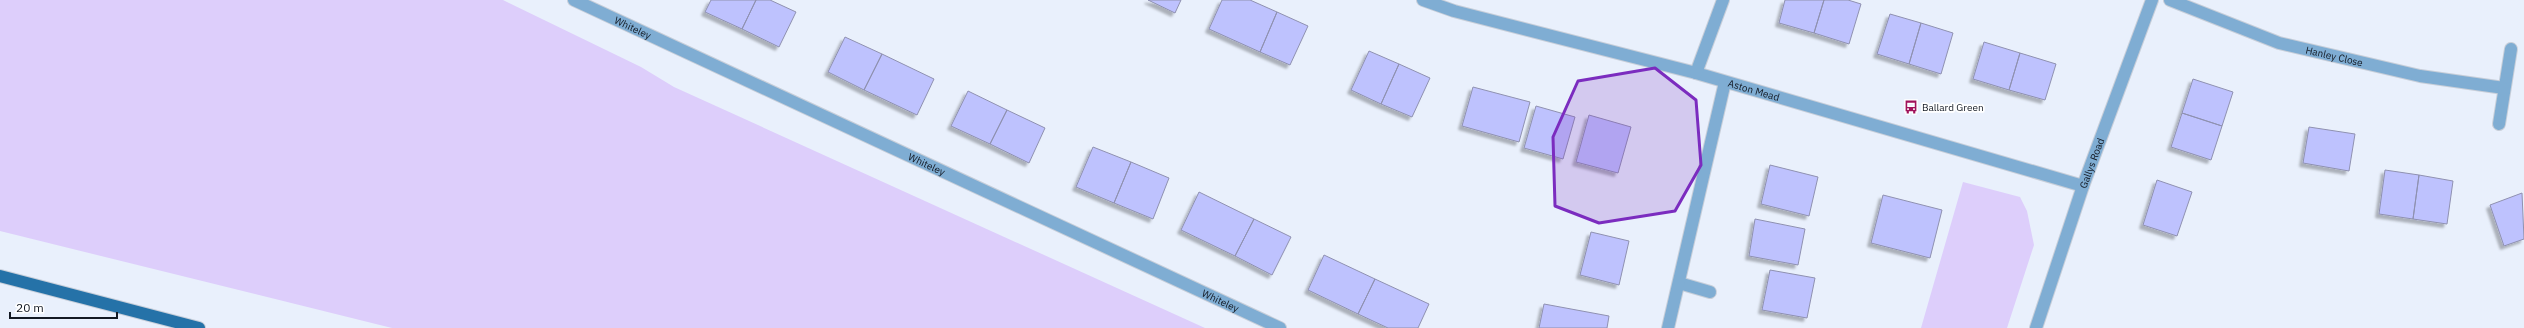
<svg xmlns="http://www.w3.org/2000/svg" width="2524" height="328" font-family="'IBM Plex Sans',sans-serif">
  <style>
    .green { fill: #ddcefb }
    .building { fill: #bec2fe; stroke: #8f91b0; filter: url(#shadow) }
    .lines { fill: none; stroke-linecap: round; stroke-linejoin: round }
    .minor-casing { stroke: #c7ced9; stroke-width: 14 }
    .major-casing { stroke: #c7ced9; stroke-width: 14 }
    .minor { stroke: #7fadd3; stroke-width: 12 }
    .major { stroke: #2572a8; stroke-width: 12 }
    .marked { fill: #7b2cbf; fill-opacity: 0.2; stroke: #7b2cbf; stroke-width: 3; stroke-linejoin: round }
    .labels { text-anchor: middle; dominant-baseline: central; stroke-width: 3.5; stroke-linejoin: round; paint-order: stroke }
    .street-label { font-size: 10px; fill: #131923; stroke: #fff }
    .poi-label { font-size: 10px; fill: #131923; stroke: #fff; text-anchor: start }
  </style>
  <defs>
    <filter id="shadow"><feDropShadow dx="-3.5" dy="3.5" stdDeviation="1" flood-color="#0004"/></filter>
  </defs>
  <rect width="100%" height="100%" fill="#e9f0fc"/>
  <!-- green -->
  <path class="green" d="M0,0h503l138,67 33,20 531,241h-813l-392,-97z
    M1963,182l57,15 7,14 7,34 -27,83h-86z"/>
  <!-- building -->
  <path class="building" d="M711,0h45l-14,29 -37,-17z
    M756,0h14l26,12 -17,35 -37,-18z
    M1148,0h33l-6,13z
    M1222,0h28l27,12 -17,40 -51,-23z
    M1785,0h39l-10,33 -35,-10z
    M1824,0h24l13,4 -12,40 -35,-11z
    M1277,12l31,14 -18,39 -30,-13z
    M1890,14l31,9 -12,41 -32,-10z
    M1921,23l32,10 -12,41 -32,-10z
    M845,37l37,17 -18,36 -36,-18z
    M1984,42l36,11 -11,37 -36,-11z
    M1369,51l30,13 -18,40 -30,-14z
    M2020,53l36,11 -11,36 -36,-10z
    M882,54l52,25 -17,36 -53,-25z
    M1399,64l31,14 -18,39 -31,-13z
    M2193,79l40,13 -11,34 -40,-13z
    M1473,87l57,15 -11,40 -57,-16z
    M968,91l39,19 -17,34 -39,-18z
    M1536,106l39,11 -12,42 -39,-11z
    M1007,110l38,18 -16,35 -39,-19z
    M2182,113l40,13 -11,34 -40,-13z
    M1589,115l42,12 -13,46 -42,-11z
    M2309,127l46,7 -6,37 -46,-8z
    M1093,147l38,15 -17,41 -38,-16z
    M1131,162l38,16 -16,41 -39,-16z
    M1770,165l48,12 -9,39 -48,-12z
    M2385,170l34,5 -6,44 -34,-5z
    M2419,175l34,6 -6,43 -34,-5z
    M2157,180l35,12 -15,44 -34,-11z
    M1199,192l55,27 -19,37 -54,-26z
    M2522,193l2,46 -20,7 -14,-41z
    M1883,195l59,15 -12,48 -59,-15z
    M1254,219l37,18 -19,38 -37,-19z
    M1755,219l50,10 -7,36 -49,-9z
    M1591,232l38,9 -10,44 -39,-10z
    M1324,255l51,24 -17,35 -50,-24z
    M1770,270l45,8 -8,40 -45,-8z
    M1375,279l54,25 -11,24h-30l-30,-14z
    M1544,304l65,12 -2,12h-68z"/>
  <g class="lines">
    <!-- minor casing -->
    <g class="minor-casing">
      <g id="minor">
        <path id="s1" d="M574,0l706,328"/>
        <path id="s2" d="M1423,0l31,11 242,62 387,113"/>
        <path id="s3" d="M2170,0l109,43 141,33 84,12"/>
        <path d="M1696,73l27,-73"/>
        <path d="M2499,124l12,-75"/>
        <path d="M1679,283l31,9"/>
        <path d="M1668,328l57,-246"/>
        <path id="s4" d="M2036,328l47,-142 69,-186"/>
      </g>
    </g>
    <!-- major casing -->
    <g class="major-casing">
      <path id="major" d="M0,276l199,52"/>
    </g>
    <!-- minor -->
    <use href="#minor" class="minor"/>
    <!-- major -->
    <use href="#major" class="major"/>
  </g>
  <!-- marked area -->
  <path class="marked" d="M1655,68l41,32 5,65 -26,46 -76,12 -44,-17 -2,-69 25,-56z"/>
  <!-- icons -->
  <defs>
    <g id="bus-bare" transform="scale(1.08)"><path d="M-5-6H5V4H4V6H2V4H-2V6H-4V4H-5ZM-3.5-4V0h7V-4ZM-3.5 1.2v1.5H-2V1.2ZM2 1.2v1.5H3.5V1.2Z" fill="#a0125b" stroke="#fff" stroke-width="2.5" paint-order="stroke"/></g>
  </defs>
  <g fill-rule="evenodd">
    <use href="#bus-bare" x="1911" y="107"/>
  </g>
  <g class="labels">
    <!-- street labels -->
    <g class="street-label">
      <text stroke="none"><textPath href="#s1" startOffset="65">Whiteley</textPath></text>
      <text stroke="none"><textPath href="#s3" startOffset="174">Hanley Close</textPath></text>
      <text stroke="none"><textPath href="#s2" startOffset="343">Aston Mead</textPath></text>
      <text stroke="none"><textPath href="#s4" startOffset="174">Gallys Road</textPath></text>
      <text stroke="none"><textPath href="#s1" startOffset="389">Whiteley</textPath></text>
      <text stroke="none"><textPath href="#s1" startOffset="713">Whiteley</textPath></text>
    </g>
    <!-- poi labels -->
    <g class="poi-label">
      <text x="1922" y="107">Ballard Green</text>
    </g>
  </g>
  <!-- scale -->
  <path d="M10 312v6h107v-6" fill="none" stroke="#131923" stroke-width="2"/>
  <text x="16" y="312" font-size="12" fill="#131923" stroke="#ffffff" stroke-width="3" paint-order="stroke">20 m</text>
</svg>
